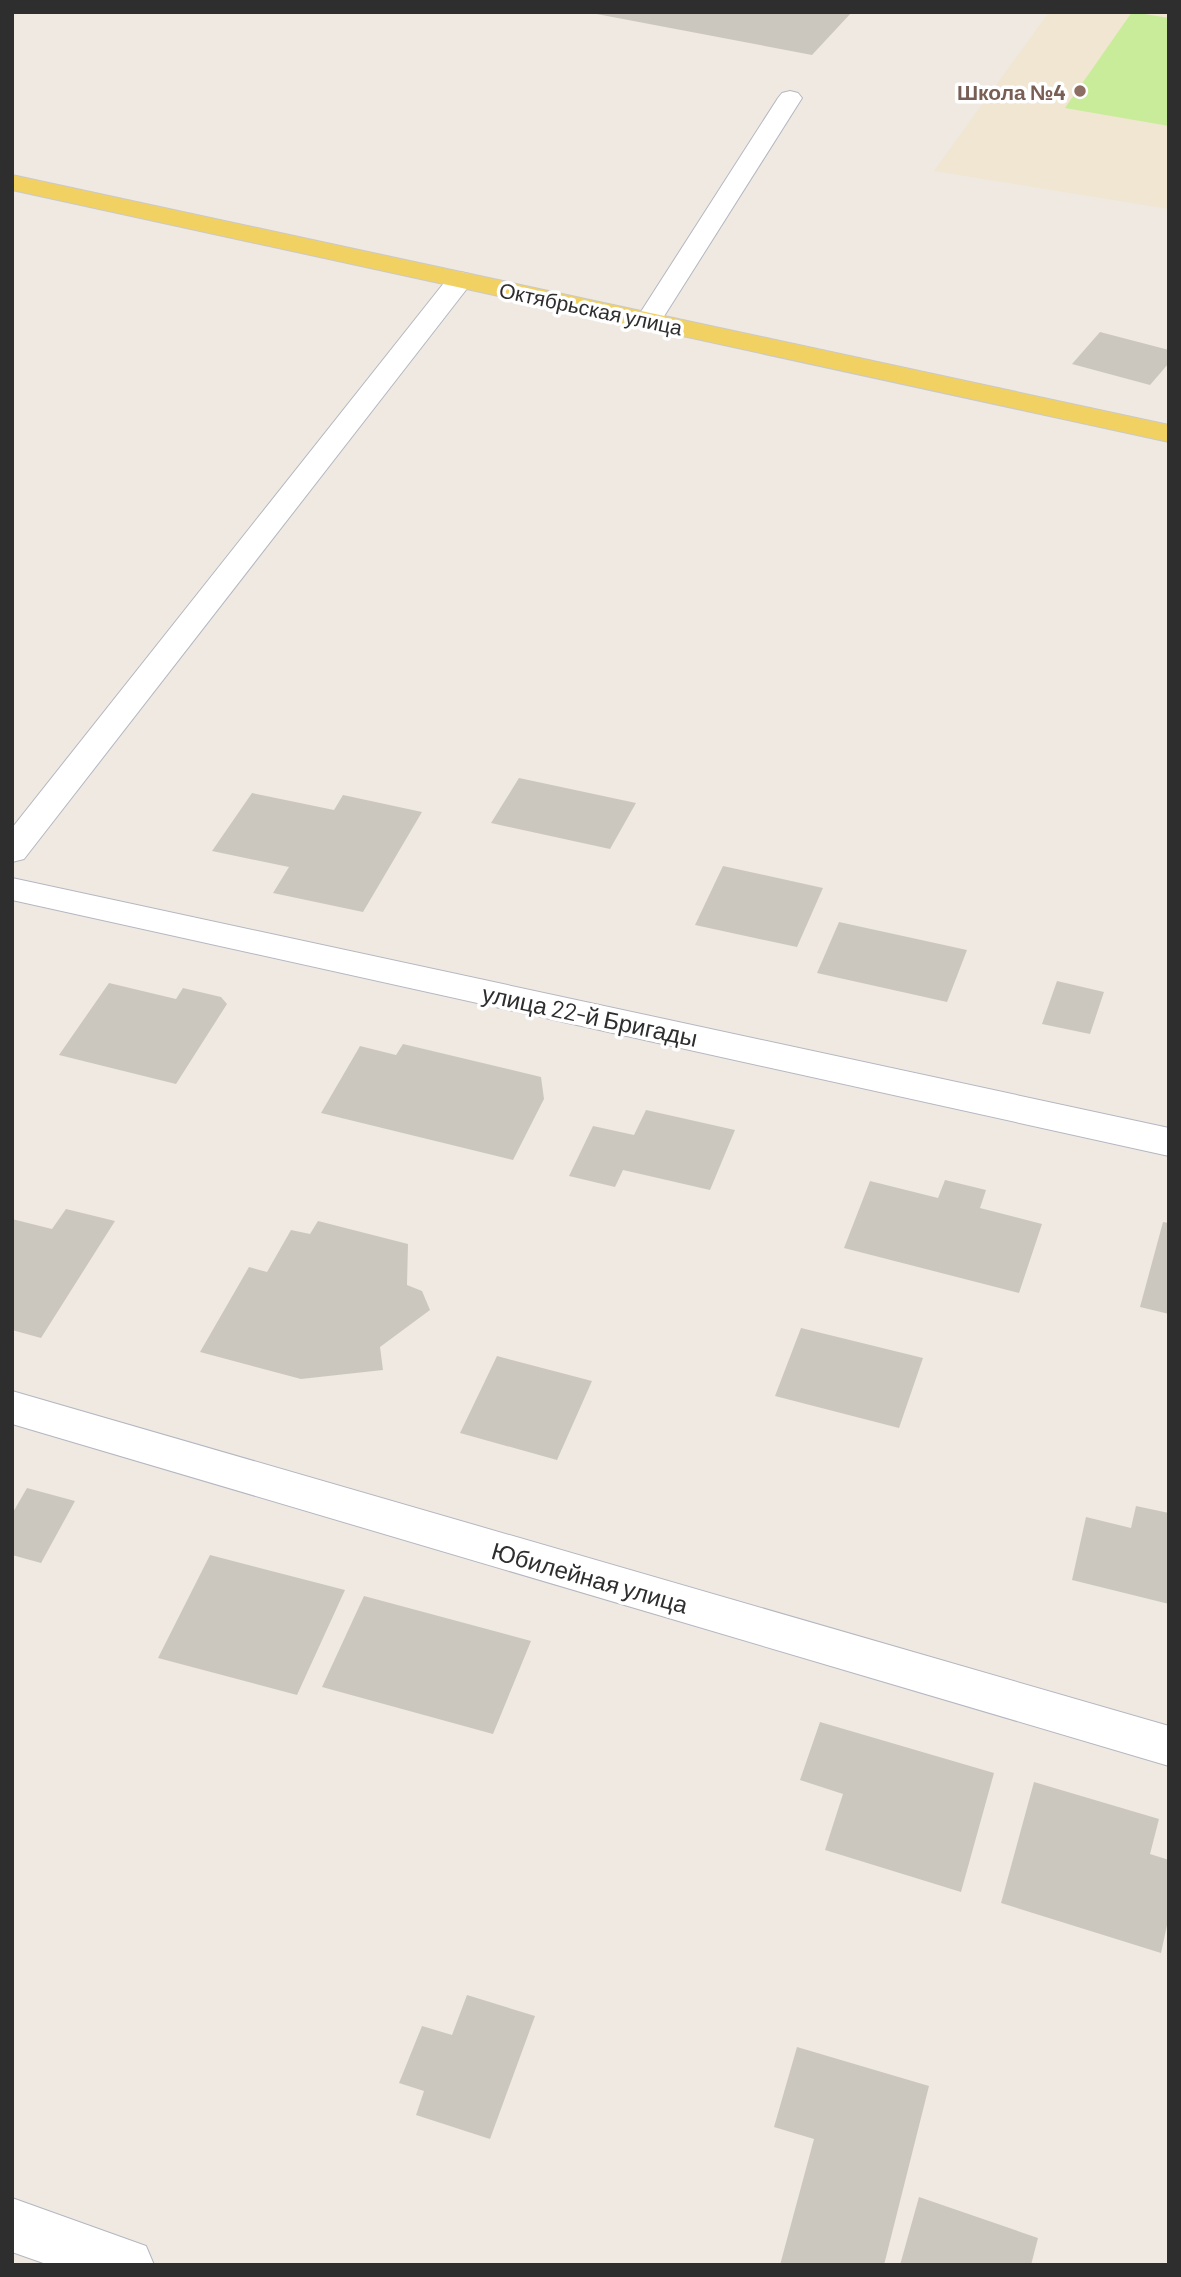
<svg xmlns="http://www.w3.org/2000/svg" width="1181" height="2277" font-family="Barlow,sans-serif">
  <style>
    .education { fill: #f0e6d1 }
    .pitch { fill: #c9ec9a }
    .building { fill: #cbc7bf }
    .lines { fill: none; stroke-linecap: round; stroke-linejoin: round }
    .minor-casing { stroke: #b4b7c1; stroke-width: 2 }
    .major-casing { stroke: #c9c9c9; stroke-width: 2 }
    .minor { fill: #fff; fill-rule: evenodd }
    .major { fill: #f2d163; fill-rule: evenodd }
    .education-dot { fill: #8d6e63; stroke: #fff; stroke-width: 2.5 }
    .labels { text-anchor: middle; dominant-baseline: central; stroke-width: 7; stroke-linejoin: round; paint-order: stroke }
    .far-education-label { font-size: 21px; font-weight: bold; fill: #785e54; stroke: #fff; text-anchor: end }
    .far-street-label { font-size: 21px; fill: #2e2e2e; stroke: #fff }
    .street-label { font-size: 24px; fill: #2e2e2e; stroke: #fff }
  </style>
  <rect width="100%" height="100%" fill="#efe9e1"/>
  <!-- education -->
  <path class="education" d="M1049,12h120v197l-235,-38z"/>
  <!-- pitch -->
  <path class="pitch" d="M1132,12l37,6v108l-104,-18z"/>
  <!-- building -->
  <path class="building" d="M586,12h266l-40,43z
    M1100,332l69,18v13l-19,22 -78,-21z
    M519,778l117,25 -26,46 -119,-26z
    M252,793l82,17 9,-15 79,17 -59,100 -90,-19 16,-26 -77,-16z
    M723,866l100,22 -26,59 -102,-22z
    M839,922l128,28 -20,52 -130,-29z
    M1057,981l47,11 -14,42 -48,-10z
    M109,983l67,16 7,-11 38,9 6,7 -51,80 -117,-29z
    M403,1044l138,33 3,22 -31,61 -192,-47 39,-67 36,9z
    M646,1110l89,20 -25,60 -87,-20 -8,17 -46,-11 24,-50 41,9z
    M945,1180l41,10 -6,18 62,16 -23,69 -175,-45 26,-67 68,17z
    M66,1209l49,12 -74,117 -29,-8v-111l40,10z
    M318,1221l90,23 -1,41 15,6 8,19 -50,37 3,23 -82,9 -101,-27 49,-85 18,5 24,-42 19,4z
    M1163,1222l6,1v91l-29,-7z
    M801,1328l122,30 -24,70 -124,-32z
    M497,1356l95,25 -35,79 -97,-27z
    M27,1488l48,13 -34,62 -29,-8v-41z
    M1136,1506l33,7v91l-97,-24 14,-63 45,11z
    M210,1555l135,35 -48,105 -139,-37z
    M364,1596l167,45 -38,93 -171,-47z
    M820,1722l174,51 -33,119 -136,-42 18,-56 -43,-14z
    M1034,1782l125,37 -9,35 19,6v56l-8,37 -160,-50z
    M467,1995l68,21 -45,123 -74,-24 8,-24 -25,-8 23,-57 30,9z
    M797,2047l132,39 -45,179h-104l34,-126 -40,-12z
    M919,2197l119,41 -7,27h-131z"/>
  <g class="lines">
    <!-- minor casing -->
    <g class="minor-casing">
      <path id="minor" d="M790,91l8,2 4,5 -141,223 -3,6 -10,2 -10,-2 -3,-6 143,-223 4,-5z
        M460,272l9,2 4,6 -4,6 -445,573 -12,3v-34l439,-554z
        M12,878l1157,250v28l-1157,-256z
        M12,1391l1157,335v40l-1157,-342z
        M12,2198l134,48 8,19h-105l-37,-13z"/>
    </g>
    <!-- major casing -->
    <g class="major-casing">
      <path id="major" d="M12,175l1157,250v17l-1157,-252z"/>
    </g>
    <!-- minor -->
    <use href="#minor" class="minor"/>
    <!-- major -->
    <use href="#major" class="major"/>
  </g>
  <!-- markers -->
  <circle class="education-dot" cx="1080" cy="91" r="7"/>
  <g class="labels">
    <!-- far-education labels -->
    <g class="far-education-label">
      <text x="1066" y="91">Школа №4</text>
    </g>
    <!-- far-street labels -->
    <g class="far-street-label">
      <text transform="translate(591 308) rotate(12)">Октябрьская улица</text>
    </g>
    <!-- street labels -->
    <g class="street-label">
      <text transform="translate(590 1015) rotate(12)">улица 22-й Бригады</text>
      <text transform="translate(590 1577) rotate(16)">Юбилейная улица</text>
    </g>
  </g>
  <!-- border -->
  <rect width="1181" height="2277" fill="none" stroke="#2e2e2e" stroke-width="28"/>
</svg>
